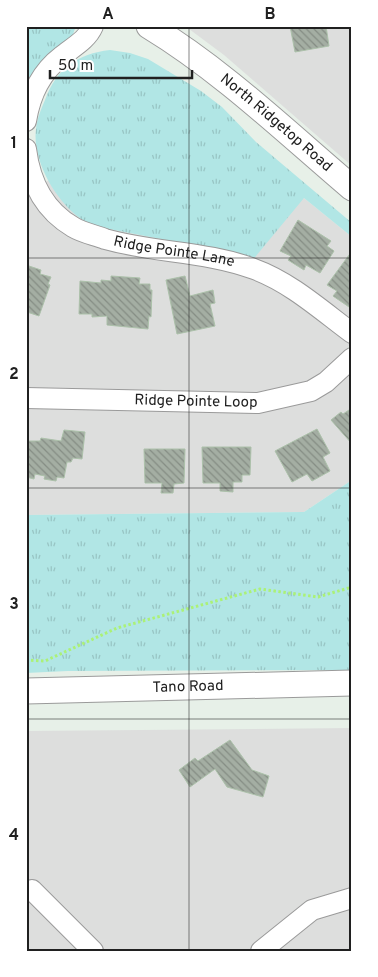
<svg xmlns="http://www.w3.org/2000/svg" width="378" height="977" font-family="Overpass,sans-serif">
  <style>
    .residential { fill: #dddedd }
    .grass { fill: url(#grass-tufts) }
    .building { fill: url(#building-back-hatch); stroke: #acc1aa }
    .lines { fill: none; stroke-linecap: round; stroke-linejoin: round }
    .minor-casing { stroke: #9a9a9a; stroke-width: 22 }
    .tertiary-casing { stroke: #9a9a9a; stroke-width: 27 }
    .path { stroke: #abf177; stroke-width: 3; stroke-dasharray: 2.5 2.5; stroke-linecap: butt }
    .minor { stroke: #fff; stroke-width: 20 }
    .tertiary { stroke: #fff; stroke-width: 25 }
    .grid { fill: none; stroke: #202020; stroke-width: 1; stroke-opacity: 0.55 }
    .labels { text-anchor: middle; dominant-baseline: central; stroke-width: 4.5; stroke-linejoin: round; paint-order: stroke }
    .street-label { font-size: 15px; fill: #202020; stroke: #fff }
    .neatline { fill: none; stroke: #202020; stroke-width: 2 }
    .grid-label { font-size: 16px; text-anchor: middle; font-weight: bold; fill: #202020 }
  </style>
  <defs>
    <pattern id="grass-tufts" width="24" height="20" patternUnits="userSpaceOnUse" patternTransform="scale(1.25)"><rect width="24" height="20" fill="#b1e6e5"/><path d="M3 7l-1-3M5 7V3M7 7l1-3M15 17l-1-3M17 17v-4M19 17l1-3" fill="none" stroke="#98c5c4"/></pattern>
    <pattern id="building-back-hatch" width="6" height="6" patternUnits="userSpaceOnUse" patternTransform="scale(1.25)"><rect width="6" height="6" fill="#a4aea3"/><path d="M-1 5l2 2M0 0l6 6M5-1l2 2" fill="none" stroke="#858d84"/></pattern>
  </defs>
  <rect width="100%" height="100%" fill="#e7f0e8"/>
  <!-- residential -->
  <path class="residential" d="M185,26h167v140l-128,-111z
    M49,180l9,15 36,30 15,4 114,22 81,-53 48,39v105l-7,9 7,8v121l-48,32 -278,3v-322z
    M352,728v223h-326v-220z"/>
  <!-- grass -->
  <path class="grass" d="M26,26h50l-4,11 -34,30 -12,16z
    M110,50l20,3 18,6 53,32 21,16 34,35 96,81v14l-48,-39 -53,64 -28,-11 -114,-22c-11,-3 -23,-6 -32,-13 -23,-18 -45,-57 -41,-87 1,-10 5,-20 9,-29 12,-32 32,-46 65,-50z
    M352,480v190l-284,1 -42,2v-158l278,-3z"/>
  <!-- building -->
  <path class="building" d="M290,26h36l3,20 -34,6z
    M298,220l33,21 -4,5 7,5 -14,22 -14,-8 -2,5 -16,-10 3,-4 -11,-5z
    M352,251v58l-19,-13 4,-5 -10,-6z
    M26,265l15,5 -1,4 11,3 -3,7 2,1 -11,31 -12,-4z
    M111,276l29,2 -1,6h11v6h2l-1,27 -2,-1 -1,13 -41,-4v-9l-15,1v-3h-13l1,-33 21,2v-3l10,1z
    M185,276l5,20 23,-6 2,13 -5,1 5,22 -38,8 -11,-54z
    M352,408v36l-21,-24 10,-8 2,2z
    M317,429l13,24 -7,4 7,14 -18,10 -5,-7 -15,8 -17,-31z
    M64,430l21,2 -3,27 -9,-1 -2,4h-4l-3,16 -7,-1 -1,4 -12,-2 1,-3 -10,-2 -1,5 -8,-2 1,-36h13l1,-3 20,3z
    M202,447h49l-1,28h-8v7h-9v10l-13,-1v-8h-17z
    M144,449h41l-1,34 -10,1 -1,9h-12l1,-10h-17z
    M230,740l22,30 17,6 -6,21 -36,-10 -12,-18 -25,18 -11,-17 16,-12 3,3z"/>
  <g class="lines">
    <!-- minor casing -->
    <g class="minor-casing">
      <g id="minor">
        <path d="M26,121c4,-25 15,-49 36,-65 11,-9 25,-16 31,-30"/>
        <path id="s1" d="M26,149c4,32 18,61 47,78 10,6 22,8 32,12 49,14 101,12 149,30 36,13 67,41 98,64"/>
        <path id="s2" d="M26,398l232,5 53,-12 15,-9 26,-24"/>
        <path d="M32,890l61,61"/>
        <path d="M261,951l51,-41 40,-12"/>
      </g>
    </g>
    <!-- tertiary casing -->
    <g class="tertiary-casing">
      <g id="tertiary">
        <path id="s3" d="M149,26c74,45 137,106 203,162"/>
        <path id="s4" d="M26,691l326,-8"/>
      </g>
    </g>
    <!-- path -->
    <path class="path" d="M26,660l19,1 72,-33 143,-39 58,8 34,-10"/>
    <!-- minor -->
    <use href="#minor" class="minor"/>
    <!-- tertiary -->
    <use href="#tertiary" class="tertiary"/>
  </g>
  <!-- grid -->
  <path class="grid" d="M189,26v925M26,258h326M26,488h326M26,719h326"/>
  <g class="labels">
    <!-- street labels -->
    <g class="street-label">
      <text stroke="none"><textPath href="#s3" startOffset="160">North Ridgetop Road</textPath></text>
      <text stroke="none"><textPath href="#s1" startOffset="199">Ridge Pointe Lane</textPath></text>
      <text stroke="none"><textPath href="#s2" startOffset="170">Ridge Pointe Loop</textPath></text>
      <text stroke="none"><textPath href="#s4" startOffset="162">Tano Road</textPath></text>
    </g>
  </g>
  <!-- border -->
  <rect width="378" height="977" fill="none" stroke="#ffffff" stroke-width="55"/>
  <!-- scale -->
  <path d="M50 70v8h142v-8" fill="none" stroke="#202020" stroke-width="2.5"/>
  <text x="58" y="70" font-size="15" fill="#202020" stroke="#ffffff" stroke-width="4" paint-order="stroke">50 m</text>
  <rect x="28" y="28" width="322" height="922" class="neatline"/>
  <g class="grid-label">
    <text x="108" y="19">A</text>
    <text x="270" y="19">B</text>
    <text x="14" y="148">1</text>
    <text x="14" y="379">2</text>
    <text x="14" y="609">3</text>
    <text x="14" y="840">4</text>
  </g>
</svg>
